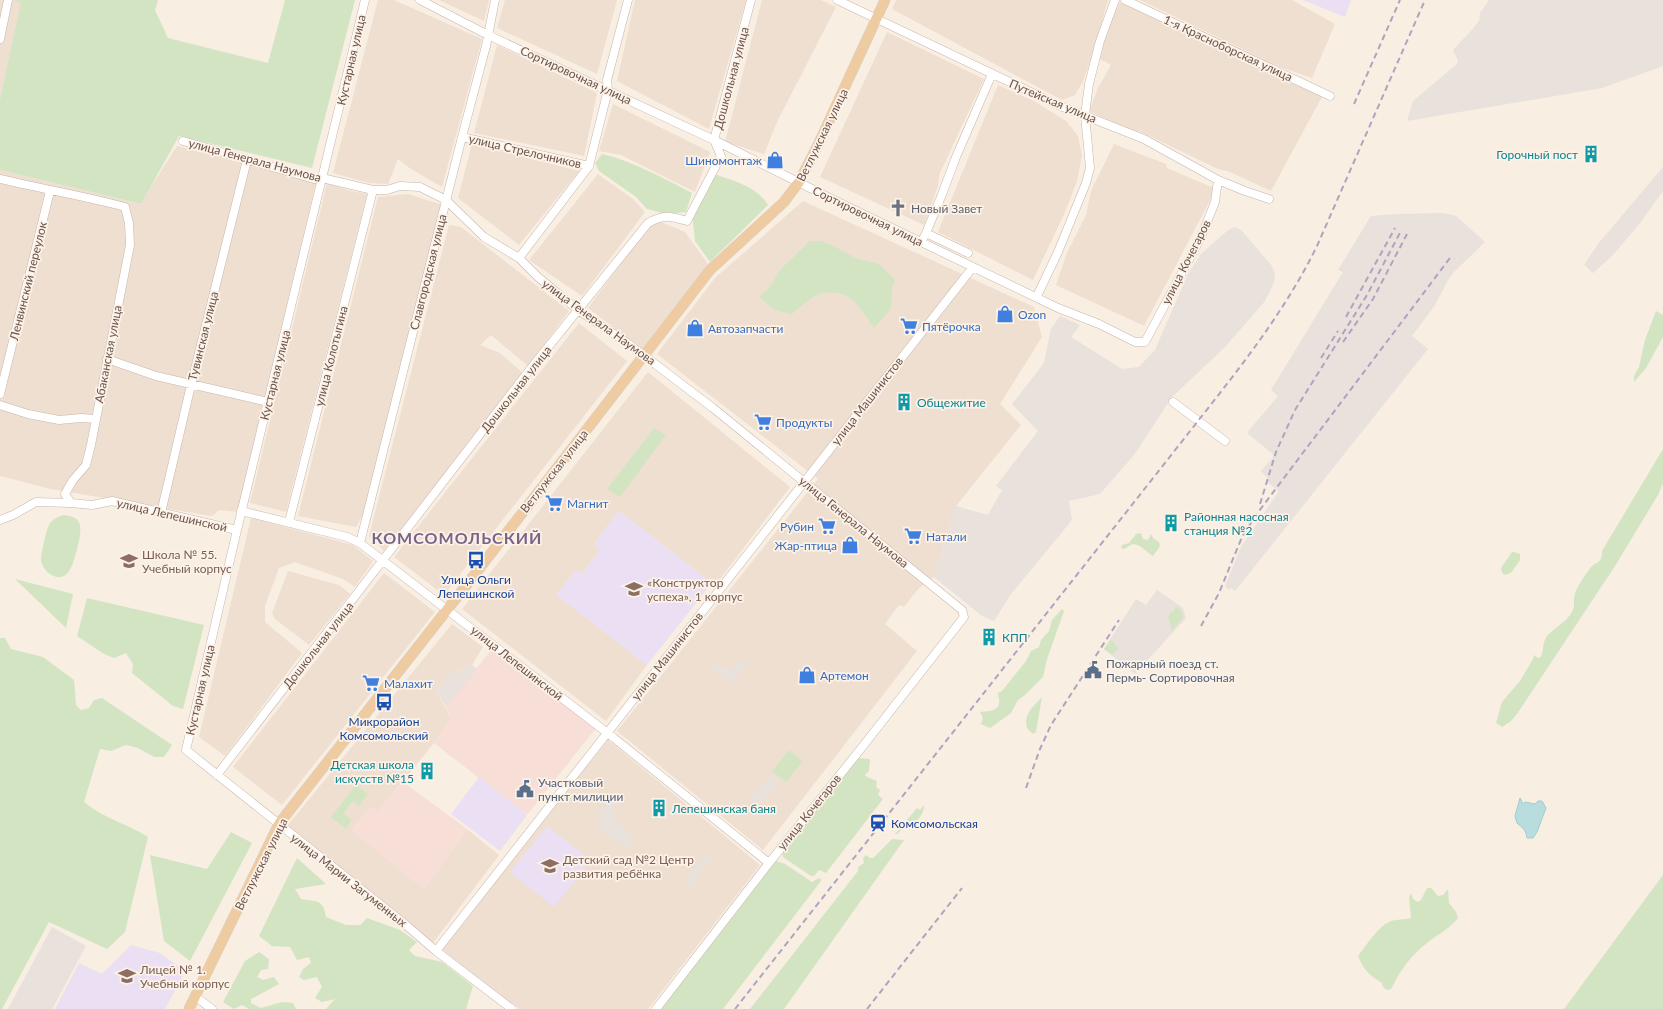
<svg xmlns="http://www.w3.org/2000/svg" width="1663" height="1009" font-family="Lato,sans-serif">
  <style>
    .residential { fill: #efdfd1 }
    .commercial { fill: #f7ded7 }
    .industrial { fill: #e8e1dc }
    .education { fill: #ebdff4 }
    .green { fill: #d3e4c3 }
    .water { fill: #b9dddf; stroke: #a1cccf }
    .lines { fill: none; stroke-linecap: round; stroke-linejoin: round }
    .minor-casing { stroke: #c7b5ab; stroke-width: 9 }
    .major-casing { stroke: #d6cfcd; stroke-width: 11 }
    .minor { stroke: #fff; stroke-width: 8 }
    .major { stroke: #efcba2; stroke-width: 10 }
    .rail { stroke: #b0a3bf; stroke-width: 2; stroke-dasharray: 6 4; stroke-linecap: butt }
    .labels { text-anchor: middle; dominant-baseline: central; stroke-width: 3.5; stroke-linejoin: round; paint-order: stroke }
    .street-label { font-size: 12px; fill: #6c544c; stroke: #fcf2e7 }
    .culture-label { font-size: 12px; fill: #0d838f; stroke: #fcf2e7; text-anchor: start }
    .shop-label { font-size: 12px; fill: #366cbe; stroke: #fcf2e7; text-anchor: start }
    .worship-label { font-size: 12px; fill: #5b616d; stroke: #fcf2e7; text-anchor: start }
    .education-label { font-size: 12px; fill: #785e54; stroke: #fcf2e7; text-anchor: start }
    .transit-label { font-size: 12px; fill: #164399; stroke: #fcf2e7 }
    .service-label { font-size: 12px; fill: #4e5e75; stroke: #fcf2e7; text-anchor: start }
    .district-label { font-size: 16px; font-weight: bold; letter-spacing: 1px; fill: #796489; stroke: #fcf2e7 }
  </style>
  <rect width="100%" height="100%" fill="#f8eee2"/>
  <!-- residential -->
  <path class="residential" d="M0,0h14l8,2 -22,97z
    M378,0h16l88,39 -40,148 -31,-18 -13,-10 -10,25 -19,-1 -36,-10z
    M439,0h50l-5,21z
    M505,0h112l-20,74 -100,-46z
    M635,0h111l-37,129 -92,-48z
    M762,0h59l15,7 -59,115 -13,32 -39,-12z
    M896,0h212l-16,56 -9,25 -8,14 -13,5 -170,-91z
    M1140,0h152l43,24 -23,54 -32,-11z
    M1120,2l128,61 9,3 66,29 -52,96 -41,-19 -12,-3 -79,-38 -2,2 -48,-22 9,-23 13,-23 -13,-7 9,-29z
    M887,32l97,47 -45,96 -1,11 -14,39 -104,-48z
    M497,45l100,48 -13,63 -110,-23z
    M998,85l36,16 32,20 12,15 4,19 -5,26 -11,29 -33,70 -95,-48z
    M613,104l97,48 -15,40 -74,-37 -22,-4z
    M472,144l107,27 -60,74 -61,-47z
    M1114,144l52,20 1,4 49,21 -72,137 -88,-41 11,-32 19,-38 5,-24z
    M177,146l139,36 -78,330 -19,-2 -4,4 -4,2 -160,-27 -51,-13v-306l140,34z
    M598,174l35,25 12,13 -63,84 -53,-36z
    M327,183l24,8 16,3 -81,318 -36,-9z
    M408,194l35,11 -79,308 -8,14 -58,-11 80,-319z
    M803,201l231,106 8,30 -42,67 21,21 -65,81 -22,71 -16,12 -14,18 -5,-2 -14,19 32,27 -154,199 -146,-119 201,-252 -161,-125 58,-76z
    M654,219l31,13 23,32 -66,85 -54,-41z
    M449,225l12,2 108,84 -41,55 -37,-31 -11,10 20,8 23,20 -139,178 -15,-15z
    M579,323l48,38 -183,234 -50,-38z
    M648,372l142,115 -73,96h-5l-93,-72 -25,33 7,5 -19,25 -6,-4 -19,25 90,70 -41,56 -144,-112z
    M251,518l102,27 20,16 -18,26 -12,-8 -48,-17 -16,6 -14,38v16l37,31 -77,103 -26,-19z
    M288,571l51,14 11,9 -41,51 -34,-26 -3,-6z
    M384,573l51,39 -153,193 -49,-38z
    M452,624l31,23 -11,18 -23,10 -13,16 15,27 -17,25 -56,69 46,78 43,-61 32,26 -66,88 -145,-118z
    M608,740l152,125 -112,144h-128l-79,-60z"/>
  <!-- commercial -->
  <path class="commercial" d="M492,649l104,79 -69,87 -93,-72 17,-25 -5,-11z
    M403,782l64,47 -43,61 -73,-60 19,-24 8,6z"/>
  <!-- industrial -->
  <path class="industrial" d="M1489,0h174v66l-61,22 -195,33 6,-20 44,-37 1,-4 -5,-10 17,-18 9,-11 1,-8z
    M1663,167v24l-23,32 -28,33 -19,17 -9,-8 14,-21z
    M1444,213l12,3 29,26 -31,30 -6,8 -13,25 -23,31 16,13 -193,242 -4,-3 -2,2 -4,-4 16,-39 38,-56 -13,-10 2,-2 -7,-8 12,-14v-3l-26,-21 31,-37 -7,-6 72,-118 -5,-2 33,-54 27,-2z
    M1234,227l7,3 31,36 3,8 -1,8 -9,19 -40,46 -53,50 -38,58 -34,39 -31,7 3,19 -61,74 -17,27 -12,-5 -48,-39 22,-71 32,9 14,-25 -6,-4 42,-55 -26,-27 32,-41 7,-34 9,-13 20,9 -9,12 51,32 17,-2 16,-17 33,-76 13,-20 26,-23z
    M1157,590l26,18 3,10 -51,56 -31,-25 32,-50 10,6z
    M741,659l6,5 -16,20 -21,-17 3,-4 10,3 7,5z
    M472,665l5,4 -31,38 -10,-16 13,-16z
    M770,775l10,7 -15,17 -9,5 -6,-5z
    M612,796l6,4 -4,9 1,9 18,19 -6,11 -25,-15 -4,-9 -1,-8z
    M706,853l6,5 -22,30 -7,-5z
    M52,927l34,19 -34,63h-44z"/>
  <!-- education -->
  <path class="education" d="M1303,0h48l-6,17z
    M619,511l93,72 -65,82 -91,-70 20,-25 6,4 19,-25 -7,-5z
    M479,777l48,38 -27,36 -49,-37z
    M547,826l44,34 -37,47 -44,-35z
    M131,945l29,8 19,14 3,11 -17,31h-110l24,-46 23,11z"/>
  <!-- green -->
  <path class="green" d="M14,0h144l-3,10 13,28 100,25 17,-63h70l-43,168 -133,-32 -38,68 -141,-34v-71l21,-96z
    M602,154c33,8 61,24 90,39l-6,19 -20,2 -19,-5 -11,-12 -37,-26 -4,-8z
    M711,173c20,7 46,13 57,32l-58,57 -15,-21 -3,-28z
    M810,241h11l11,4 23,13 24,6 16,16 -3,7 -1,22 -17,19c-6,-8 -12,-19 -20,-27 -4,-4 -11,-7 -17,-8 -19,-4 -31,9 -45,21l-17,-4 -16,-13 10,-9 12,-19z
    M1656,311l7,4v22l-17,31 -12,14v-6l5,-9 6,-27z
    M654,428l12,7 -46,62 -13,-8z
    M1663,449v34l-5,12 -43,71 -98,148 -6,7 -9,6 -6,-4 6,-21 18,-21 13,-22 1,-4 4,3 3,-1c3,-7 1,-14 6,-21 8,-9 21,-15 26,-26 2,-5 0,-11 2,-16 2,-8 9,-17 14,-24 6,-10 13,-4 13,-19z
    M63,515c23,1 18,17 14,34 -3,12 -8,37 -27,25 -5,-3 -9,-10 -9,-15 0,-6 6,-32 9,-36 3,-4 8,-6 13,-8z
    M1141,533l2,6 5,1 3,-6 2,4 6,4 1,4 -7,10c-6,-3 -12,-12 -20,-12 -3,1 -6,4 -9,5l-3,-1 1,-3 7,-2 7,-9z
    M1512,552h2l6,2v6l-9,13 -6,2 -3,-2 -1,-5z
    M15,579l58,15 -7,34z
    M87,598l117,27 -21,84 -10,-3 -41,-33 1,-9 -7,-11 -12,5 -10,-4 -27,-18z
    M1176,607c4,1 8,7 7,11l-12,13v-6l-3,-7 2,-4v-2h2z
    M1062,609l2,2 -17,48 -4,18 -18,18 -7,5 -7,13 -21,15 -9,-4 2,-6 -3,-6c7,-1 18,0 19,-9 1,-3 -1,-6 -1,-10l4,-2 24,-30 5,-10 8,-4 2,-7 8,-9 3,-11z
    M0,638h5l6,11 32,8 31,23 2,25 5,5 8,-2 5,-8 8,-2 70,47 -8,12h-10l-16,-9 -12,-3 -15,6 -11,-2 -16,53c19,16 44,22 64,35l-23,95 -18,17 -58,-27 -47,87h-2z
    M1111,639l7,10 -6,6 -8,-6z
    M1042,697l-6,35 -3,2 -6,-6c-4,-14 6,-21 15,-31z
    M789,750l14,11 -17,21 -14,-11z
    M859,758l11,1 -1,12 -4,4 2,2 10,4 -1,6 4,3 -2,5 5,4 -57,74 -7,-3 -5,6h-3l-28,-19 -1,-5z
    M356,785l12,9 -9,12 -7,-5 -8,12 7,7 -5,9 -15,-12z
    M924,805c1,7 -7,17 -13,21l-4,-2 -10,10h-2l22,-26 3,2z
    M231,832l21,11 -62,118 -26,-20 -14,-86 57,14z
    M892,839l12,1 -120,169h-34l108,-138v-4l6,-4 -1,-5 3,-3 4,3h3z
    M297,858l29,26 -31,5 6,10c17,3 22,0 25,18l20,8h14l7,-7 33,12 17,12 -8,8 6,6 27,6 31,24 -7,23h-153h13l9,-10 -13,3 -7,-4 7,-11 -5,-10 -13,3 -5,-3 4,-8 8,-6 -2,-6 -12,3 -7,-13 -18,-1 -13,-10z
    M776,861l9,3 27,18 7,-4 2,1v2l-98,128h-62l112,-147z
    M1663,875v134h-99z
    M1427,888h4l7,8 5,-1 5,-6 1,14 7,9 2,6c-9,11 -21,17 -31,25 -17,13 -27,28 -36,46l-4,1 -4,-3 -1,-4c-12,-7 -19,-14 -24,-27 8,-10 21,-31 33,-35 6,-2 14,-1 20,-3l-2,-20 2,-5 2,6 5,3 3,-2z
    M259,952l10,7 -1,10 -7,1 -4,7 6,3 11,-3 5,7 -28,15v4l10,5 21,-6 11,1 3,6h-47l-7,-4 -8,4 -11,-7 22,-41z"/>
  <!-- water -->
  <path class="water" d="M1520,798l3,6 2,-2 10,2 3,-3h4l4,7 -9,24 -4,6h-6c-1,-8 -4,-10 -10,-15l-2,-7z"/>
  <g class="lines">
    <!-- minor casing -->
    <g class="minor-casing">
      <path id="minor" d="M365,0l-128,530 -51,220 220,175 30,26 76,58
        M420,0l68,35 226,105 120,60 224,108 41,16 36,18h10l56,-105 14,-35 3,-22
        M837,0l221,105 86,34 74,41 27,11 24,8
        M1125,0l205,96
        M0,39l8,-39
        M462,137l127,29
        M183,141l131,38 8,-1 51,12h14l13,-4 20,1 26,13 38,37 35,21 19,19 40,33 48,32 87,66 249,202 2,7 -101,129 -94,117 -113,146
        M0,179c42,10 84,17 125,28l4,16 1,22 -39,200 -5,20 -13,15 -8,14 6,9 21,2 20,-4 125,29
        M926,233l15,-36 15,-40 36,-83
        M924,237l2,-4 42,20
        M519,258l70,-92 19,-76 -1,-10 21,-80
        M1037,296l21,-44 28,-69 4,-15 -5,-53 4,-31 11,-43 15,-41
        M107,359l49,17 112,26
        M0,394l50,-203
        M1173,402l52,39
        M0,405l28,9 31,6 22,-2 14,1
        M241,511l106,26 13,6 254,195 155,125
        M161,513l30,-128 56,-225
        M0,520l13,-5 23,-13 35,1
        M289,522l84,-332
        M360,543l102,-406 24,-91 9,-46
        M217,775l311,-403 120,-149c16,-9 22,-7 39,-2l34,-65 -7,-16 37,-140
        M436,951l537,-684
        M196,997l16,12"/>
    </g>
    <!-- major casing -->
    <g class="major-casing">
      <path id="major" d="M189,1009l90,-185 6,-8 187,-238 238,-308 74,-68 15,-20 19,-37 67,-145"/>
    </g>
    <!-- minor -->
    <use href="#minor" class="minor"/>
    <!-- major -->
    <use href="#major" class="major"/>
    <!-- rail -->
    <path class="rail" d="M1354,104l46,-104
      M1346,317l49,-89
      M1343,342l30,-43 34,-65
      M1321,358l17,-27
      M1260,504l16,-52 19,-42 72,-115 34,-64
      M1201,626l18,-33 23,-56 14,-22 194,-257
      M1026,788l14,-39 11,-24 68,-105
      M735,1009l463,-588c44,-56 87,-110 119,-175l108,-246
      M867,1009l95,-121"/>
  </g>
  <!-- icons -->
  <defs>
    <g id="building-bare" transform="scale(1.38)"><path d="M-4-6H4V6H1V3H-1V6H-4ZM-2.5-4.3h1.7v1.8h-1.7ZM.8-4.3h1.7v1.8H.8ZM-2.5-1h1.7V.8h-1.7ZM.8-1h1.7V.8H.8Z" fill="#0f9aa8" stroke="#fcf2e7" stroke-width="2.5" paint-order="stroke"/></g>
    <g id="shop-bare" transform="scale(1.38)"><path d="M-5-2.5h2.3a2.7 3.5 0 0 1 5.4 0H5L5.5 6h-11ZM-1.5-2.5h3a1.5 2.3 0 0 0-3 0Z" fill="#3f7fe0" stroke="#fcf2e7" stroke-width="2.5" paint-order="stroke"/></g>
    <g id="church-bare" transform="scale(1.38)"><path d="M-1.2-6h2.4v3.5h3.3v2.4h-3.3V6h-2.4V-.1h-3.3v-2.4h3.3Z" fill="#6b7280" stroke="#fcf2e7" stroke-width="2.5" paint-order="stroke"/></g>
    <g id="supermarket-bare" transform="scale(1.38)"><path d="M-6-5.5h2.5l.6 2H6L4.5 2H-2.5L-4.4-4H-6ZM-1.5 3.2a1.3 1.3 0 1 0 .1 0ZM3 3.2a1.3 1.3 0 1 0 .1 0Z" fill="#3f7fe0" stroke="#fcf2e7" stroke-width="2.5" paint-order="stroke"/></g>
    <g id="bus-bare" transform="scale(1.38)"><path d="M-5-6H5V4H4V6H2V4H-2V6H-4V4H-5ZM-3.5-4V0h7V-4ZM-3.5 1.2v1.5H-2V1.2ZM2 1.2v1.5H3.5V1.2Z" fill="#1a4fb4" stroke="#fcf2e7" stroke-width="2.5" paint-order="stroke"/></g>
    <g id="school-bare" transform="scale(1.38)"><path d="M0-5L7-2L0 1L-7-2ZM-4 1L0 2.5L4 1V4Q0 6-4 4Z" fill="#8d6e63" stroke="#fcf2e7" stroke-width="2.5" paint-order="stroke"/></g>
    <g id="civic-bare" transform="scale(1.38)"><path d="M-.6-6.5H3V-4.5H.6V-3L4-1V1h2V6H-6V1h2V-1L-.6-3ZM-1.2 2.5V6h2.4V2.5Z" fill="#5c6f8a" stroke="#fcf2e7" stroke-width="2.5" paint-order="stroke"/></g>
    <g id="station-bare" transform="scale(1.38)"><path d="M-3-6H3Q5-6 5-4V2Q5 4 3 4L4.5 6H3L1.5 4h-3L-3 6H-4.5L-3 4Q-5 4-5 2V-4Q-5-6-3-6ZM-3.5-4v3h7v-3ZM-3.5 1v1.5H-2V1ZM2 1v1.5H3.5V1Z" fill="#1a4fb4" stroke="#fcf2e7" stroke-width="2.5" paint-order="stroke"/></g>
  </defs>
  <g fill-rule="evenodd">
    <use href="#building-bare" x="1591" y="154"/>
    <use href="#shop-bare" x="775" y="160"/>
    <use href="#church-bare" x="898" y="208"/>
    <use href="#shop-bare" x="1005" y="314"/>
    <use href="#supermarket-bare" x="909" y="326"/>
    <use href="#shop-bare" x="695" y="328"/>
    <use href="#building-bare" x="904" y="402"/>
    <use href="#supermarket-bare" x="763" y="422"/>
    <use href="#supermarket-bare" x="554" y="503"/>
    <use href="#building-bare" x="1171" y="523"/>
    <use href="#supermarket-bare" x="827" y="526"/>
    <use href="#supermarket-bare" x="913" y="536"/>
    <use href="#shop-bare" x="850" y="545"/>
    <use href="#bus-bare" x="476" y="560"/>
    <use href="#school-bare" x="129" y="561"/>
    <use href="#school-bare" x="634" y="589"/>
    <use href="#building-bare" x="989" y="637"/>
    <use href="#civic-bare" x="1093" y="670"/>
    <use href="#shop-bare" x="807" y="675"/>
    <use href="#supermarket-bare" x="371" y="683"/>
    <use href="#bus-bare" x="384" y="702"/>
    <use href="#building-bare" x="427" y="771"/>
    <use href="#civic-bare" x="525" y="789"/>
    <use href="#building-bare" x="659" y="808"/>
    <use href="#station-bare" x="878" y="823"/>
    <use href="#school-bare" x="550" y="866"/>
    <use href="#school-bare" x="127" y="976"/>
  </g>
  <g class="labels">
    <!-- street labels -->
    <g class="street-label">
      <text transform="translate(1228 48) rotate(25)">1-я Красноборская улица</text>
      <text transform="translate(351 60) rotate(-77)">Кустарная улица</text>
      <text transform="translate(576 75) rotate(25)">Сортировочная улица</text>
      <text transform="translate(731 78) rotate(-75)">Дошкольная улица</text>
      <text transform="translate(1053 101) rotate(23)">Путейская улица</text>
      <text transform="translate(822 135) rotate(-64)">Ветлужская улица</text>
      <text transform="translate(525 151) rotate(13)">улица Стрелочников</text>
      <text transform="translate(255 160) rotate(15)">улица Генерала Наумова</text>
      <text transform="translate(868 216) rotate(26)">Сортировочная улица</text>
      <text transform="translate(1186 262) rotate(-63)">улица Кочегаров</text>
      <text transform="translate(428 272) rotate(-76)">Славгородская улица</text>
      <text transform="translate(28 281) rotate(-76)">Ленвинский переулок</text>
      <text transform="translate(599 322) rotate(36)">улица Генерала Наумова</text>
      <text transform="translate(203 336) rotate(-76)">Тувинская улица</text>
      <text transform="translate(108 354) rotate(-79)">Абаканская улица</text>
      <text transform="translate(331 356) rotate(-76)">улица Колотыгина</text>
      <text transform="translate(275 375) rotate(-76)">Кустарная улица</text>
      <text transform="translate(516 389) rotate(-52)">Дошкольная улица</text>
      <text transform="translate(867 401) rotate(-52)">улица Машинистов</text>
      <text transform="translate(554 471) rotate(-52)">Ветлужская улица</text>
      <text transform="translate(172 515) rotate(13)">улица Лепешинской</text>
      <text transform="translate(854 522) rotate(39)">улица Генерала Наумова</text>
      <text transform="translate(318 645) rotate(-52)">Дошкольная улица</text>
      <text transform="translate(667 656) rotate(-52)">улица Машинистов</text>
      <text transform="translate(517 663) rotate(38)">улица Лепешинской</text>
      <text transform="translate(200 690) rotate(-77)">Кустарная улица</text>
      <text transform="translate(809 812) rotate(-51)">улица Кочегаров</text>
      <text transform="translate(261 864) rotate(-63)">Ветлужская улица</text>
      <text transform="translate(349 880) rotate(38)">улица Марии Загуменных</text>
    </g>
    <!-- culture labels -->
    <g class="culture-label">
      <text x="1578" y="154" text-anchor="end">Горочный пост</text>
      <text x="917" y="402">Общежитие</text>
      <text x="1184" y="516">Районная насосная<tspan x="1184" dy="14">станция №2</tspan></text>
      <text x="1002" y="637">КПП</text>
      <text x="414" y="764" text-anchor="end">Детская школа<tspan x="414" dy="14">искусств №15</tspan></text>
      <text x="672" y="808">Лепешинская баня</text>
    </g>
    <!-- shop labels -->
    <g class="shop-label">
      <text x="762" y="160" text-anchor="end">Шиномонтаж</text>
      <text x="1018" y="314">Ozon</text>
      <text x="922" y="326">Пятёрочка</text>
      <text x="708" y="328">Автозапчасти</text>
      <text x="776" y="422">Продукты</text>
      <text x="567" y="503">Магнит</text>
      <text x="814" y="526" text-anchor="end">Рубин</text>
      <text x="926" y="536">Натали</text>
      <text x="837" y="545" text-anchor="end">Жар-птица</text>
      <text x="820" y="675">Артемон</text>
      <text x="384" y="683">Малахит</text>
    </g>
    <!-- worship labels -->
    <g class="worship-label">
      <text x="911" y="208">Новый Завет</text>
    </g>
    <!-- education labels -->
    <g class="education-label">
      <text x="142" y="554">Школа № 55.<tspan x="142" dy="14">Учебный корпус</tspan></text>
      <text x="647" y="582">«Конструктор<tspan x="647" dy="14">успеха», 1 корпус</tspan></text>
      <text x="563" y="859">Детский сад №2 Центр<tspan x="563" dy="14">развития ребёнка</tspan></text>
      <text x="140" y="969">Лицей № 1.<tspan x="140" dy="14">Учебный корпус</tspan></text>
    </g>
    <!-- transit labels -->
    <g class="transit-label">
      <text x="476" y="579">Улица Ольги<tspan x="476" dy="14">Лепешинской</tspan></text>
      <text x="384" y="721">Микрорайон<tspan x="384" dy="14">Комсомольский</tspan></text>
      <text x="891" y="823" text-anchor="start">Комсомольская</text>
    </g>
    <!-- service labels -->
    <g class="service-label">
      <text x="1106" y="663">Пожарный поезд ст.<tspan x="1106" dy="14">Пермь- Сортировочная</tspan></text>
      <text x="538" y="782">Участковый<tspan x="538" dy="14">пункт милиции</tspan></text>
    </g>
    <!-- district labels -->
    <g class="district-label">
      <text x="457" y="537">КОМСОМОЛЬСКИЙ</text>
    </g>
  </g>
</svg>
